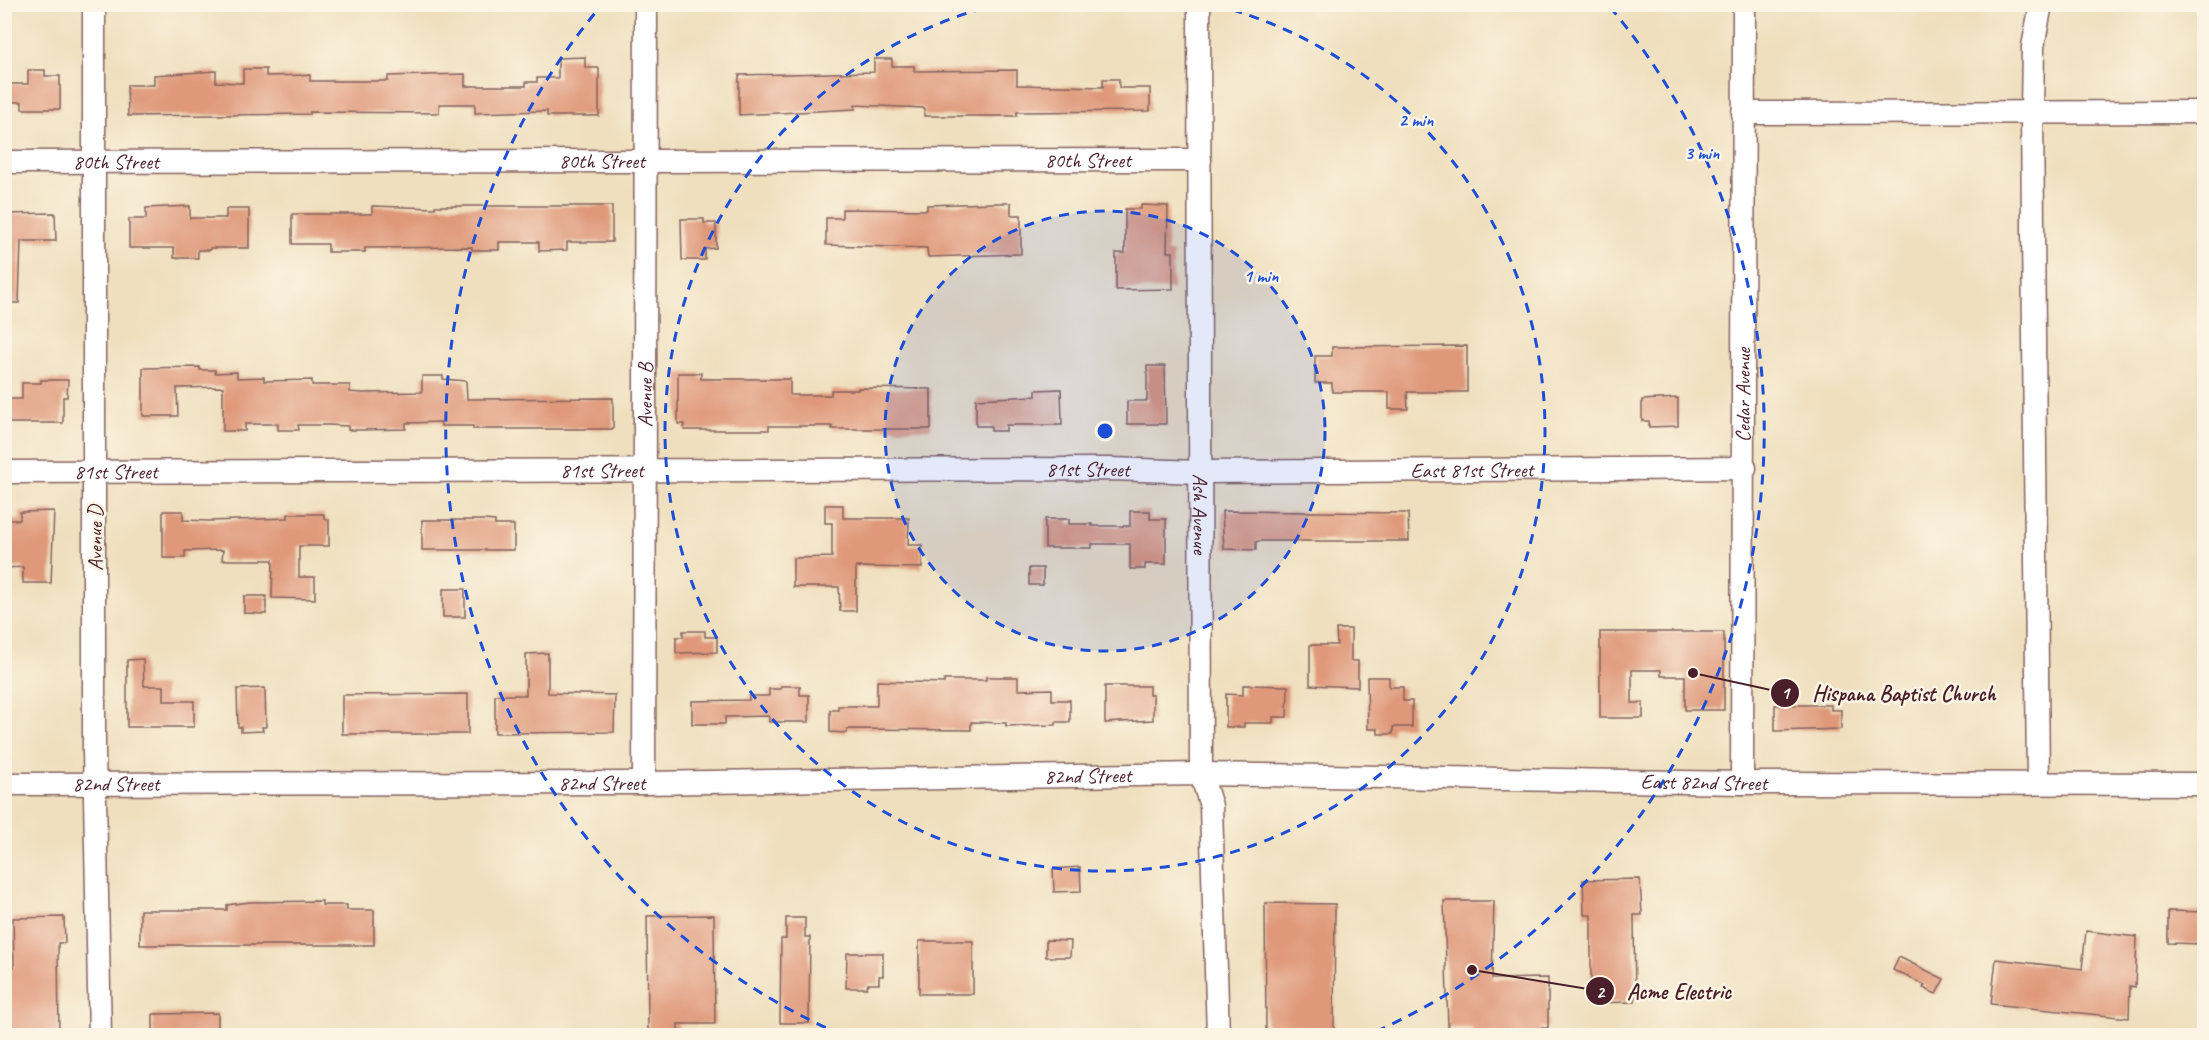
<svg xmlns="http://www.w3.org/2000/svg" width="2209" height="1040" font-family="Caveat,sans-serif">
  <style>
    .building { fill: #df9879 }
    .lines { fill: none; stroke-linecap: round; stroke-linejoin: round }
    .minor-casing { stroke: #84625e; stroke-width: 25 }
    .minor { stroke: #fff; stroke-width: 22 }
    .ring { fill: none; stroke: #1d4ed8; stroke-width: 3; stroke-dasharray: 10 8 }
    .labels { text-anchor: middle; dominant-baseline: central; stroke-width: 5; stroke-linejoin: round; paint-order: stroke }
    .street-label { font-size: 21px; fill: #4a1f2b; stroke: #fcf5e5 }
    .centre { fill: #1d4ed8; stroke: #fcf5e5; stroke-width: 3 }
    .ring-label { font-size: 18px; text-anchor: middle; font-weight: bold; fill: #1d4ed8; stroke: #fcf5e5; stroke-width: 5; stroke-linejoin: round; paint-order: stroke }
    .leader { fill: none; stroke: #4a1f2b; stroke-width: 2 }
    .callout-dot { fill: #4a1f2b; stroke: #fcf5e5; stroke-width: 2 }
    .mark-label { font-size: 18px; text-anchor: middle; font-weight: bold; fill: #fff }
    .callout-label { font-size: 22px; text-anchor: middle; font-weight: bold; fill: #4a1f2b; stroke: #fcf5e5; stroke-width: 5; stroke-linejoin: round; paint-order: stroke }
  </style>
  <rect width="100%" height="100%" fill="#fcf5e5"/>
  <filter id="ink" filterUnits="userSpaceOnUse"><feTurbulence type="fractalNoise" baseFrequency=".0167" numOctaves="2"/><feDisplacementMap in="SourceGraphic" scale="12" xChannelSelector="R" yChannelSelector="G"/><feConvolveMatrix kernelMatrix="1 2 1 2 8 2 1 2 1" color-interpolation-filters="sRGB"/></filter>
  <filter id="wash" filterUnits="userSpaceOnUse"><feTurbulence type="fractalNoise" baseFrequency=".008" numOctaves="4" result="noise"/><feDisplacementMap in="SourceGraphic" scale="24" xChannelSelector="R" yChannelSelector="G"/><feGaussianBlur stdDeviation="1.35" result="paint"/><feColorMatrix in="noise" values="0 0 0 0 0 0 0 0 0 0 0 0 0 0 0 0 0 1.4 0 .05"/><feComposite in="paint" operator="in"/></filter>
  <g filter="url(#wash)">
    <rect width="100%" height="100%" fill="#efdfbe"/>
    <g id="blocks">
      <!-- building -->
      <path class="building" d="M585,57v11h14v48h-52v-5l-72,2v-9h-36v9l-129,-1v2l-182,2 -1,-31h27v-10l62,-4v11l27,1v-14h23v7l44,-1v6h78v-5l77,-2v12h61v-4h11v-4h21v-20z
        M874,59h18v7h22v5l103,-1v15l86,2v-8h16v9h31v23l-133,1v4h-93v-8l-69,-3v4l-116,6v-40l135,-3z
        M28,70h17v6h15v33h-38v-7h-18v-18h24z
        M994,203h17v12h10v39l-93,3 -1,-9 -101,-3v-27h16v-9l85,1v-5z
        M1141,205l27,1 -1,46h6v37l-57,1v-37h9v-44h16z
        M190,206v12h36v-9h23v39h-39v2h-12v8h-24v-10h-45v-29h17v-11z
        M372,206l63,2v-2h177v36h-45v8l-28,1v-9h-40v8h-27v-3l-107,1v4h-37v-8h-36v-30h80z
        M55,213l1,28h-35l-2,62h-14l-1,-89z
        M681,219h23v4h12v25l-11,1v11h-23z
        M1467,346v46h-60l1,17h-19v-17h-57v-9h-17v-27h17v-9z
        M1147,366h18l1,58h-39v-23h20z
        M200,367v3h15v3l22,-1v6l27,-1v4l48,-1v5h38v7l11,1 61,-1v-16h21v3l23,2 1,18 146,-1v31h-140v-3h-32v-4l-35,1v6l-44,1h-14v-4l-20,-1h-30l1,5h-21v-6h-33v7h-22v-44l-46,1 1,28h-35v-48z
        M678,373h23v6h89v16h41v-5h27v-2l73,1v40h-99v-3h-63v4h-85v-6h-6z
        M41,380h27l-1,17h-4v26h-59v-24h18v-16h19z
        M1061,389l1,36h-56v6h-15v-5h-15v-27l60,-3v-6z
        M1678,398v28l-29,1v-6h-7v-21z
        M825,505h18v13h66l-1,27h14v23l-66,-1v44h-16l-1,-24h-46v-29l39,-1v-34h-7z
        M54,511l-3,72h-28v-16l-19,1v-48h16v-8z
        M163,511h20v9l27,1 78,-3v-4h36v5l5,1v26h-30v31h16v22l-43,-1 1,-38h-51l1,-10 -38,1v7h-22z
        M1130,511h20v8h16v45h-21v5h-15v-25h-38v4h-47v-29h24v5h23v2h38z
        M1222,511l186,2 1,28h-151l-2,1v8l-32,-1z
        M422,520h62l11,1v4h19v25h-92z
        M1029,568h14v17h-14z
        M443,589h22v28h-22z
        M244,596h22v18l-22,-1z
        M1336,629h15v32h7v26l-48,-2v-40h27z
        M683,631h22v6h12v15l-41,1v-16h7z
        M1600,632h124v78h-39v-34h-24v-6h-29v33h11v15h-43z
        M548,653v40l67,2 -1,37 -119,1v-38h31v-41z
        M143,659l1,27h20v15h30v26h-67v-67z
        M986,677h32v13l34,-1v11h18v22h-14v3l-50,1v-3l-35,-1v8l-124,-1v4l-17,-1v-22h8v-4h39v-25l67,2v-3h42z
        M1367,677h22v10h14v14h9v26h-19v7h-15v-5h-10z
        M1243,685l45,1 -1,31h-14v6h-29v4h-18v-33l17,1z
        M781,686h19v9h9v27h-40v-6l-44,1v7h-33v-23l57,-1v-4h20v-7h12z
        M1105,686h44v9h4v25l-48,3z
        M265,688l1,39h-4l1,4 -22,1v-5h-3l-1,-38z
        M468,694v40h-126v-39z
        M1775,705h56v5h10v19l-66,2z
        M1080,867l1,24 -27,1 -1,-23z
        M1640,879l2,36h-8l1,87 -44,1v-88h-7l-1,-35z
        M322,901v4h25v5h27v35h-234v-35h87v-5l23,-3z
        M1444,901h50l-2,78 56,-1v50h-8v7h-68v-7h-24z
        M1265,903l70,1 -1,126 -68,1z
        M2168,911l37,1v32l-37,-1z
        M714,915l1,109h-37v7h-30l-1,-115z
        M64,917l1,26h-7l1,92h-55v-68h10l-1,-49z
        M786,918h19v19h5l-1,86h-29l1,-84h5z
        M2086,931l51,6 -2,50 -5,-1 -1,32 -138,-14 5,-45 86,10z
        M1046,940l25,1 -1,16h-24z
        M919,941h54v53h-54z
        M847,953h36v23h-4v8h-11l-1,4h-21z
        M1899,957l45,22 -8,15 -13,-6 2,-3 -32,-15z
        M218,1013v22h-65v-21z"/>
    </g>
  </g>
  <g filter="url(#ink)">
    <use href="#blocks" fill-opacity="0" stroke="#84625e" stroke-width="1.5"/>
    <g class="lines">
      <!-- minor casing -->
      <g class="minor-casing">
        <g id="minor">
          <path d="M94,4v747l6,285"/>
          <path id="s1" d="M1199,4l2,770 10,32 7,230"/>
          <path d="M1743,113l461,-1"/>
          <path id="s2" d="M4,162l1196,-2"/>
          <path id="s3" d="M4,472l1107,-3 89,3 545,-4"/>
          <path id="s4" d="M644,783l2,-779"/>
          <path id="s5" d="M1742,783l2,-779"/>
          <path d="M2038,783l-6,-671 1,-65 8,-43"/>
          <path id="s6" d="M4,784l640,-1 557,-9 541,9 462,1"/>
        </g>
      </g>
      <!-- minor -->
      <use href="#minor" class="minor"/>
    </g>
  </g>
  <!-- distance rings -->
  <circle cx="1105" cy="431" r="220" fill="#1d4ed8" fill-opacity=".12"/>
  <g class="ring">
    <circle cx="1105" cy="431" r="220"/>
    <path d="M1215 5A440 440 0 1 1 995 5"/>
    <path d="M842 1035A659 659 0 0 1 600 7M1610 7A659 659 0 0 1 1368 1035"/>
  </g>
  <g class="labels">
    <!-- street labels -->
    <g class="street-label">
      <text stroke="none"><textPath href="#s2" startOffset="598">80th Street</textPath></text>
      <text stroke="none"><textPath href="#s2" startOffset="1084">80th Street</textPath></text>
      <text stroke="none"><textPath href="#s2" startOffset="112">80th Street</textPath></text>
      <text stroke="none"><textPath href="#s4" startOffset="388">Avenue B</textPath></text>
      <text stroke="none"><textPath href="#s5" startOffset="388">Cedar Avenue</textPath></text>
      <text stroke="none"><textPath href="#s3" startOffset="1084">81st Street</textPath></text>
      <text stroke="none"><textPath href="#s3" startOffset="1468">East 81st Street</textPath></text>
      <text stroke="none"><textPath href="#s3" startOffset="598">81st Street</textPath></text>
      <text stroke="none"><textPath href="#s3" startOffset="112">81st Street</textPath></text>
      <text stroke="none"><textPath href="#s1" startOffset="510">Ash Avenue</textPath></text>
      <text transform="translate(95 538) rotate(-90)">Avenue D</text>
      <text stroke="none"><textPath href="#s6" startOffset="1084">82nd Street</textPath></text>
      <text stroke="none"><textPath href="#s6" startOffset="1700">East 82nd Street</textPath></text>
      <text stroke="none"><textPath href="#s6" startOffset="598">82nd Street</textPath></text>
      <text stroke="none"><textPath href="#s6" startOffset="112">82nd Street</textPath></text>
    </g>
  </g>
  <circle cx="1105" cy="431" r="9" class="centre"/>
  <g class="ring-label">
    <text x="1416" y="126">2 min</text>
    <text x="1702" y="159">3 min</text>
    <text x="1261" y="282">1 min</text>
  </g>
  <!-- callouts -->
  <path class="leader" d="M1693 673L1785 693M1472 970L1600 991"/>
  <g class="callout-dot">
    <circle cx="1693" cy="673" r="6"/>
    <circle cx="1472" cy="970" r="6"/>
    <circle cx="1785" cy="693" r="15"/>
    <circle cx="1600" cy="991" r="15"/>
  </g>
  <g class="mark-label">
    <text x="1785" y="699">1</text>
    <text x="1600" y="998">2</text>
  </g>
  <g class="callout-label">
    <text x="1904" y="701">Hispana Baptist Church</text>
    <text x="1679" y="999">Acme Electric</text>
  </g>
  <!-- margin -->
  <rect width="2209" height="1040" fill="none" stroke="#fcf5e5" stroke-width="24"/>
</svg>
